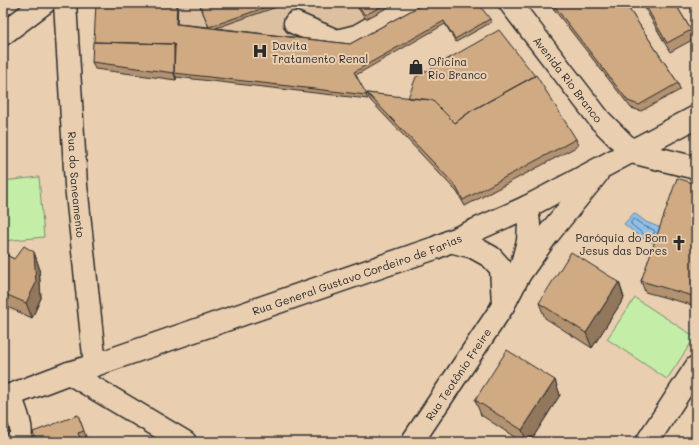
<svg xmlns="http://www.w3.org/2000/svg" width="699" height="445" font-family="Mali,sans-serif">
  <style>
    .built { fill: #ddc0a0 }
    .green { fill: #c4eda8; stroke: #788c6a }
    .water { fill: #8ec0ea; stroke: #66849e }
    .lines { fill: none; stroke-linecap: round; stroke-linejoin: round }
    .shore { stroke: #536777; stroke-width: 1 }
    .minor-casing { stroke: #2b2b2b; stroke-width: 25 }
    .major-casing { stroke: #2b2b2b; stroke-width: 25 }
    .minor { stroke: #e9ceb0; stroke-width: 22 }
    .major { stroke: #e9ceb0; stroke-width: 22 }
    .wall { fill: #b29271; stroke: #2b2b2b }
    .shaded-wall { fill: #91775c; stroke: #2b2b2b }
    .building { fill: #cfaa83; stroke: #2b2b2b }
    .labels { text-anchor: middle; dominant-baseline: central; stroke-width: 4; stroke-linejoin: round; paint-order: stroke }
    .poi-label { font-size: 11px; fill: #2b2b2b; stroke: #e9ceb0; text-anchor: start }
    .street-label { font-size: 11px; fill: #2b2b2b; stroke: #e9ceb0 }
  </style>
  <rect width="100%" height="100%" fill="#e9ceb0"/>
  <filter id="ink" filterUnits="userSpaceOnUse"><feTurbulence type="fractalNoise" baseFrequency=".025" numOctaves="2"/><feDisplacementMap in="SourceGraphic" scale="8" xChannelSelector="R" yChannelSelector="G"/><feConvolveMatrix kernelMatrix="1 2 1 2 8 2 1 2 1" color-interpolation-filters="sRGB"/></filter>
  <g filter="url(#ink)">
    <!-- built -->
    <path class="built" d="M178,3h254l-89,49 25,47 -193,-22z"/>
    <!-- green -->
    <path class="green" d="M39,177l5,60 -41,4v-60z
      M635,298l60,39 -28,42 -60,-40z"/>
    <!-- water -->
    <path class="water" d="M634,213l12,9 15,6 -7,15 -14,-6 -16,-13z"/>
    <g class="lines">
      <!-- shore -->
      <path class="shore" d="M634,219l10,7 10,4 1,2 -3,4c-8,0 -14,-6 -21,-12v-2z"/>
      <!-- minor casing -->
      <g class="minor-casing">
        <g id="minor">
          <path id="s1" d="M65,3l11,182 19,180"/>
          <path d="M295,23l42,18 20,-5 57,-33"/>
          <path d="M3,34l41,-31"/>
          <path d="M450,241l23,6 18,10 10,11 2,36"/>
          <path d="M69,373l116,69"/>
          <path d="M10,395c3,9 14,34 10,42 0,1 -4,5 -4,5"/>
          <path id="s2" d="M412,442l91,-136 16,-31 9,-34 1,-17 -2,-17"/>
          <path d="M647,442l49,-75"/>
        </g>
      </g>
      <!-- major casing -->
      <g class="major-casing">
        <g id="major">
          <path id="s3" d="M510,3l90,117 32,32 64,16"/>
          <path d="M519,275l27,-38 51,-63"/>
          <path id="s4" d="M3,398l66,-25 26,-8 340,-117 92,-41 169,-90"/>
        </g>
      </g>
      <!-- minor -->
      <use href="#minor" class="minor"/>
      <!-- major -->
      <use href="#major" class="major"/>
    </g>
    <!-- wall -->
    <path class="wall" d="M199,3h89l-72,25 134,16 75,-41 65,16 2,3 -36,20 -11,-18 -89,51 12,24 -192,-22v3l-81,-11 -3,-7 86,-38 31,3z
      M354,3h42l-30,16z
      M549,3h76l53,80 2,7 -39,21 -10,-3z
      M642,3h33l16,27 3,9 -24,13z
      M367,93l41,5 168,41 2,7 -113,60 -8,-14 -87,-92z
      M696,184v122l-51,-14 -4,-11z
      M34,252l5,15 2,31 -9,20 -29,-13v-52l11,6z
      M619,282l5,16 -32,50 -47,-30 -6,-15z
      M555,380l5,15 -30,47h-8l-41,-27 -6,-15z
      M78,415l10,27h-51z"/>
    <!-- shaded-wall -->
    <path class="shaded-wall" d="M177,3h1l-1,24 -1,-3z
      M174,44l2,7 -2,22 2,4v3l-2,-7z
      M34,252l5,15 2,31 -9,20 -6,-15z
      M619,282l5,16 -32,50 -6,-15z
      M555,380l5,15 -30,47h-3l-5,-12z"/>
    <!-- building -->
    <path class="building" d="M96,3h81l-1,21 174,20 75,-41h53l12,16 -35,20 -11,-18 -90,51 13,23 -193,-22 1,-26 -1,-3 -80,-2z
      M199,3h79l-69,24z
      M356,3h32l-23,12z
      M552,3h73l53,80 -39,22 -11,-4z
      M644,3h31l16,27 -24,13z
      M499,30l36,46 -64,35 -16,12 -23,-23 -24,-2 8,-21z
      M93,42l81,2v29l-82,-11z
      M536,75l40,64 -113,61 -8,-15 -88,-92 65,7 23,23 16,-12z
      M677,178l19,6v113l-55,-16z
      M24,246l10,6 2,31 -10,20 -23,-10v-40l11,6z
      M571,252l48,30 -33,51 -47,-30z
      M507,350l48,30 -33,50 -47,-30z
      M78,415l6,16 -6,2 4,9h-45l-4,-10z"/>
  </g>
  <!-- icons -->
  <defs>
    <g id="hospital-bare" transform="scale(1.2)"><path d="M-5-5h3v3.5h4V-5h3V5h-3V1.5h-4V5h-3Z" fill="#2b2b2b" stroke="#e9ceb0" stroke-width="2.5" paint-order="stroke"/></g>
    <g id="shop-bare" transform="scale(1.2)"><path d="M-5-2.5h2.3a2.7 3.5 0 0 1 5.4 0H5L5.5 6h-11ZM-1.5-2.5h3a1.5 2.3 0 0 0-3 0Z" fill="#2b2b2b" stroke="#e9ceb0" stroke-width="2.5" paint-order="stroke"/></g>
    <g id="church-bare" transform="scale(1.2)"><path d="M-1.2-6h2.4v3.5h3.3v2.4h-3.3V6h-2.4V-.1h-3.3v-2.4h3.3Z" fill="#2b2b2b" stroke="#e9ceb0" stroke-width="2.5" paint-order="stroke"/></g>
  </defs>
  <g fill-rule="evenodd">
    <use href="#hospital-bare" x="260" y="51"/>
    <use href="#shop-bare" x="416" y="67"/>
    <use href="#church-bare" x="679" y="243"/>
  </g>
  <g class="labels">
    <!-- poi labels -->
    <g class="poi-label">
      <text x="272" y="45">Davita<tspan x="272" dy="13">Tratamento Renal</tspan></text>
      <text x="428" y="61">Oficina<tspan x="428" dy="13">Rio Branco</tspan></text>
      <text x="667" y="237" text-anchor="end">Paróquia do Bom<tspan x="667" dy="13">Jesus das Dores</tspan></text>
    </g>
    <!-- street labels -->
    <g class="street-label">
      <text stroke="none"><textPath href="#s3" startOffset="96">Avenida Rio Branco</textPath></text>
      <text stroke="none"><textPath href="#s1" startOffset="182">Rua do Saneamento</textPath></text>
      <text stroke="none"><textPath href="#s4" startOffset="375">Rua General Gustavo Cordeiro de Farias</textPath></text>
      <text stroke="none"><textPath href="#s2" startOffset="82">Rua Teotônio Freire</textPath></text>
    </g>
  </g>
  <!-- margin -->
  <rect width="699" height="445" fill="none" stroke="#e9ceb0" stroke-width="16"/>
  <rect x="8" y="8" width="683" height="429" fill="none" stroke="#2b2b2b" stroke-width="1.5" filter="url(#ink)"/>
</svg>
